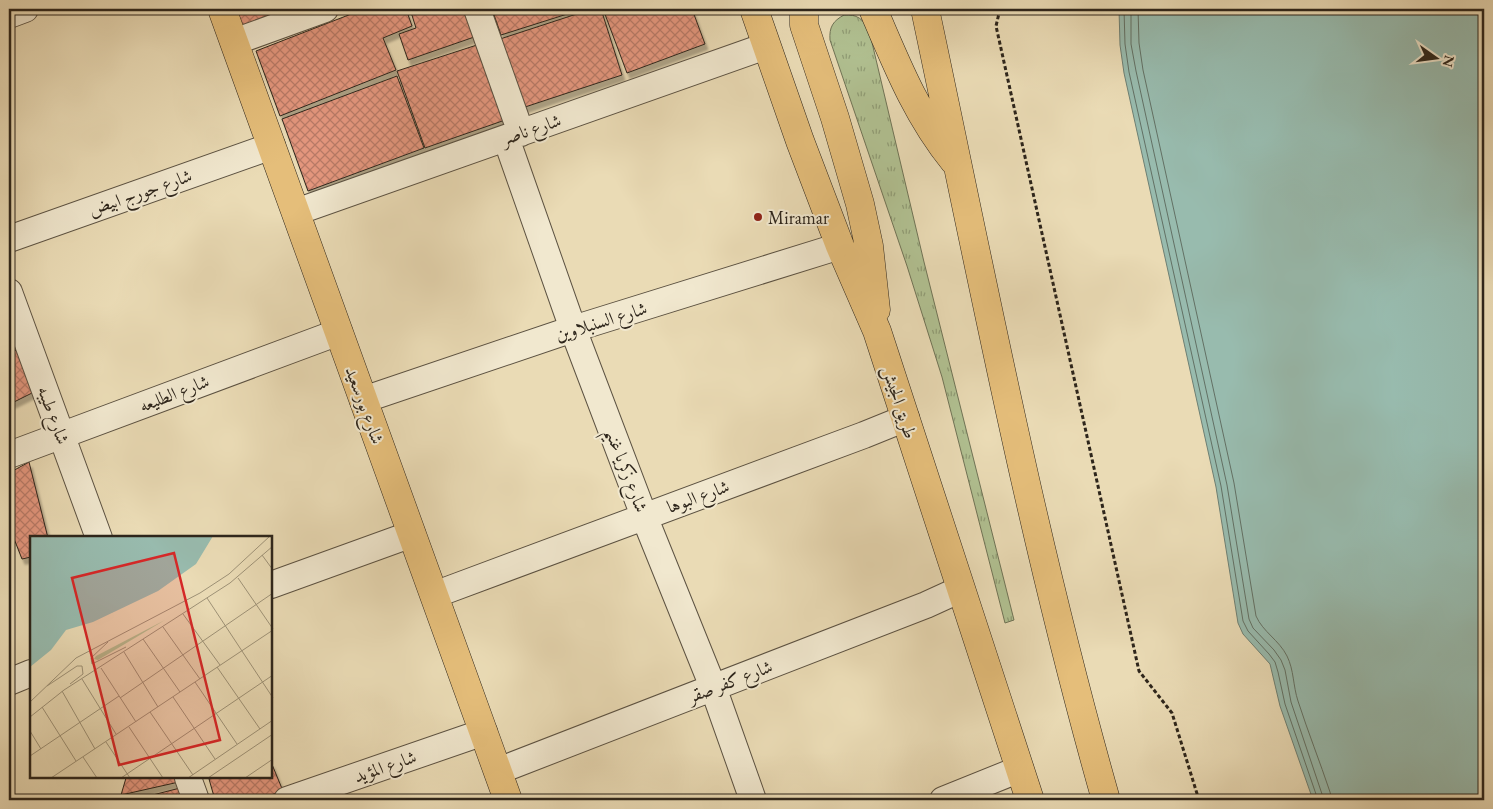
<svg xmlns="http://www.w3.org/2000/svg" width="1493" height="809" font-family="'EB Garamond',Amiri,serif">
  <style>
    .grass { fill: url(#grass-tufts); stroke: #6f7356 }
    .water { fill: #98bbae; stroke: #6d7f73 }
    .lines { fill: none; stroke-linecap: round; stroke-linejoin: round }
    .shore { stroke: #627064; stroke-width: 1 }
    .building { fill: url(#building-cross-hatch); stroke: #2d251b; filter: url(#shadow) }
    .minor-casing { stroke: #5c5242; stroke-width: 28 }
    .major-casing { stroke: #2d251b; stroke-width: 29 }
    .highway-casing { stroke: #2d251b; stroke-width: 29 }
    .path { stroke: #2d251b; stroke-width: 3; stroke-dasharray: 4 2.5; stroke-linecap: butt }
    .minor { stroke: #f1e8cf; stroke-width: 26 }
    .major { stroke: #e5be7a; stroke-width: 28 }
    .highway { stroke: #e5be7a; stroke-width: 28 }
    .poi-dot { fill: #8f2418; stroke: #f1e8cf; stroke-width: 2 }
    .labels { text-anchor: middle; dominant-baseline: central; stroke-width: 4; stroke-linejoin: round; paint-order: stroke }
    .street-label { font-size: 18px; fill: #2d251b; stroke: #f1e8cf }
    .poi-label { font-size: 18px; fill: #2d251b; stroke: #f1e8cf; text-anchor: start }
    .inset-road { fill: none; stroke: #9e9277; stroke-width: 1 }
    .view { fill: #d62828; fill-opacity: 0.15; stroke: #d62828; stroke-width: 2.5 }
    .inset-edge { fill: none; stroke: #2d251b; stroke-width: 2.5 }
  </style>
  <defs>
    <pattern id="grass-tufts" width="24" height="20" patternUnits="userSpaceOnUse" patternTransform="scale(1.25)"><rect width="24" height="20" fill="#b1c192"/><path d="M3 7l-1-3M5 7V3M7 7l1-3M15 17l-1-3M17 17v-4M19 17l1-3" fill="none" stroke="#909d76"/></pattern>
    <pattern id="building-cross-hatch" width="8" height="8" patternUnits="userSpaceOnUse" patternTransform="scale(1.25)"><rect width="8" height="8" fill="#e3967d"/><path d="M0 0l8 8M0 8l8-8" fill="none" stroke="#b87a66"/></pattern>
    <filter id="shadow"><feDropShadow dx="3" dy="5.5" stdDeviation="1" flood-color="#0004"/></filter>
  </defs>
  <rect width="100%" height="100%" fill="#eadbb5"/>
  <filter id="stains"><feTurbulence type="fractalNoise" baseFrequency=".004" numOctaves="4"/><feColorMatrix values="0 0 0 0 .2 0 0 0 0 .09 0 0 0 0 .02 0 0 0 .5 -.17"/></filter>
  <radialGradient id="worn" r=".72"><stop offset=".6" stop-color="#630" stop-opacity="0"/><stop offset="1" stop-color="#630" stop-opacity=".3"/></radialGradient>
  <!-- grass -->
  <path class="grass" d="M844,15c13,-1 19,4 25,15l55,232 90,358 -9,3 -63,-246 -35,-111 -77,-226c-1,-13 3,-19 14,-25z"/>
  <!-- water -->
  <path class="water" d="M1119,9h365v791h-171l-33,-94 -10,-42 -27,-30 -5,-11 -22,-136 -92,-414 -4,-28z"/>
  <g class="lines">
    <!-- shore -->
    <path class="shore" d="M1124,9l1,35 4,28 92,414 22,135 5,10 21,23 6,8 3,10 7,32 33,96
      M1131,9v35l5,27 91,414 22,134 4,9 21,22 7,10 4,10 6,32 33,98
      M1138,9l1,34 4,27 91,413 22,133c7,16 23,24 31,40 7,14 6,30 11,45 10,31 22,61 32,91l2,8"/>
  </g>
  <!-- building -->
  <path class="building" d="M235,9h59l-52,18z
    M364,9h42l6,17 -29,12 13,32 -116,46 -24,-65z
    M410,9h61l9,26 -72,25 -9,-26 17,-6z
    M492,9h91l-82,26z
    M592,9h9l21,66 -103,34 -22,-69z
    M603,9h89l13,35 -78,29z
    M483,43l25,76 -83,29 -28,-77z
    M397,76l27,72 -116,43 -26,-72z
    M22,349l22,38 -32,16 -3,-23v-28z
    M29,462l19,76h-17v19l-9,2 -13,-33v-53z
    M271,762l12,29 -27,9h-41l-6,-21 4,-1h58z
    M126,778h52l1,4 -58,13z
    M184,787l3,13h-54z"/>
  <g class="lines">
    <!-- minor casing -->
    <g class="minor-casing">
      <path id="minor" d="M477,9l44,124
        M9,15l16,-6
        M234,42l91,-33
        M506,138l67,191 71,187 69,171 40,113
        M296,212l470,-166
        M9,239l263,-93
        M9,292l90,246
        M363,400l210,-71 267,-83
        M9,455l330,-123
        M271,585l141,-51
        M434,595l430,-160 42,-17
        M9,682l22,-9
        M498,771l428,-166 35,-16
        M188,778l8,22
        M287,800l197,-68
        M943,800l77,-31"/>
    </g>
    <!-- major casing -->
    <g class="major-casing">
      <path id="major" d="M222,9l286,791"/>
    </g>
    <!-- highway casing -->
    <g class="highway-casing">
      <path id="highway" d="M754,9l46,132 40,105 37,85 153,469
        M804,9v16l31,93 25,86 9,42 7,64
        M873,9c23,54 44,107 81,152
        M925,9c56,264 107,531 181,791"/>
    </g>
    <!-- path -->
    <path class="path" d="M1000,9l-4,17 143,645 33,42 27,87"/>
    <!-- minor -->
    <use href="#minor" class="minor"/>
    <!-- major -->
    <use href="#major" class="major"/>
    <!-- highway -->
    <use href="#highway" class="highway"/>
  </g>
  <!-- markers -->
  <circle class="poi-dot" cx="758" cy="217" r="5"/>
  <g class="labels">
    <!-- street labels -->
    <g class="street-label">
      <text transform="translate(531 129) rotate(-19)">شارع ناصر</text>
      <text transform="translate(140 192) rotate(-19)">شارع جورج ابيض</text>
      <text transform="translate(601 321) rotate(-17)">شارع السنبلاوين</text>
      <text transform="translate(174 393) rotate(-21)">شارع الطليعه</text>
      <text transform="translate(900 402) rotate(72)">طريق الجيش</text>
      <text transform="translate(365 405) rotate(70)">شارع بورسعيد</text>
      <text transform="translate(54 415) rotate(70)">شارع طيبه</text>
      <text transform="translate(627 470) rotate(69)">شارع زكريا غنيم</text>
      <text transform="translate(698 496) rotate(-20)">شارع البوها</text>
      <text transform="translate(730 681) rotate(-21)">شارع كفر صقر</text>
      <text transform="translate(385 766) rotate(-19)">شارع المؤيد</text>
    </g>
    <!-- poi labels -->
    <g class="poi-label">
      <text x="768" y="217">Miramar</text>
    </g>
  </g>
  <!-- overview -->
  <g transform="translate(30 536)">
    <rect width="242" height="242" fill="#eadbb5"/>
    <path d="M135,84l-67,40 -4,-1 2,-3z" fill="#b1c192"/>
    <path d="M0,0h183l-17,28 -38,27 -65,31 -27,8 -15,20 -21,17z" fill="#98bbae"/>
    <path class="inset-road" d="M232,19l11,15M208,42l35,51M177,62l66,100M153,78l37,51M133,91l37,52M113,103l37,53M78,106l-17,16 1,6 34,-17M94,116l34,55M187,131l43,62M71,132l35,54M52,143l34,55M165,146l42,62M17,150l30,-20h5l1,8 -13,10M32,155l33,58M143,161l42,62M90,162l153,-105M0,166l46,-44 124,-65 29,-19 41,-38M12,171l34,54M120,176l43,63M0,181l34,-27 166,-107 43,-37M99,191l34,51M0,195l11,18M76,206l24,36M0,220l89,-60M53,221l14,21M21,242l222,-148M91,242l152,-103M158,242l85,-58M178,242l65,-44M215,242l28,-19"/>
    <path class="view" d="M144,17l46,187 -101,25 -47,-187z"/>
    <rect width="242" height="242" class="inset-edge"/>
  </g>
  <!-- margin -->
  <rect width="1493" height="809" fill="none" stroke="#eadbb5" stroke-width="30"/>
  <rect x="10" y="10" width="1473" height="789" fill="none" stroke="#2d251b" stroke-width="2.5"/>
  <rect x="15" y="15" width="1463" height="779" fill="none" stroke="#2d251b"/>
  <!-- north arrow -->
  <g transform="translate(1436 58) rotate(104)" stroke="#f1e8cf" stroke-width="4" paint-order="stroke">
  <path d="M0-4L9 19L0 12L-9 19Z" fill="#2d251b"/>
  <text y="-8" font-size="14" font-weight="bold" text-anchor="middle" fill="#2d251b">N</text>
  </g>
  <rect width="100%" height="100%" filter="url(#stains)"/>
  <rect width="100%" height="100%" fill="url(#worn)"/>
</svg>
